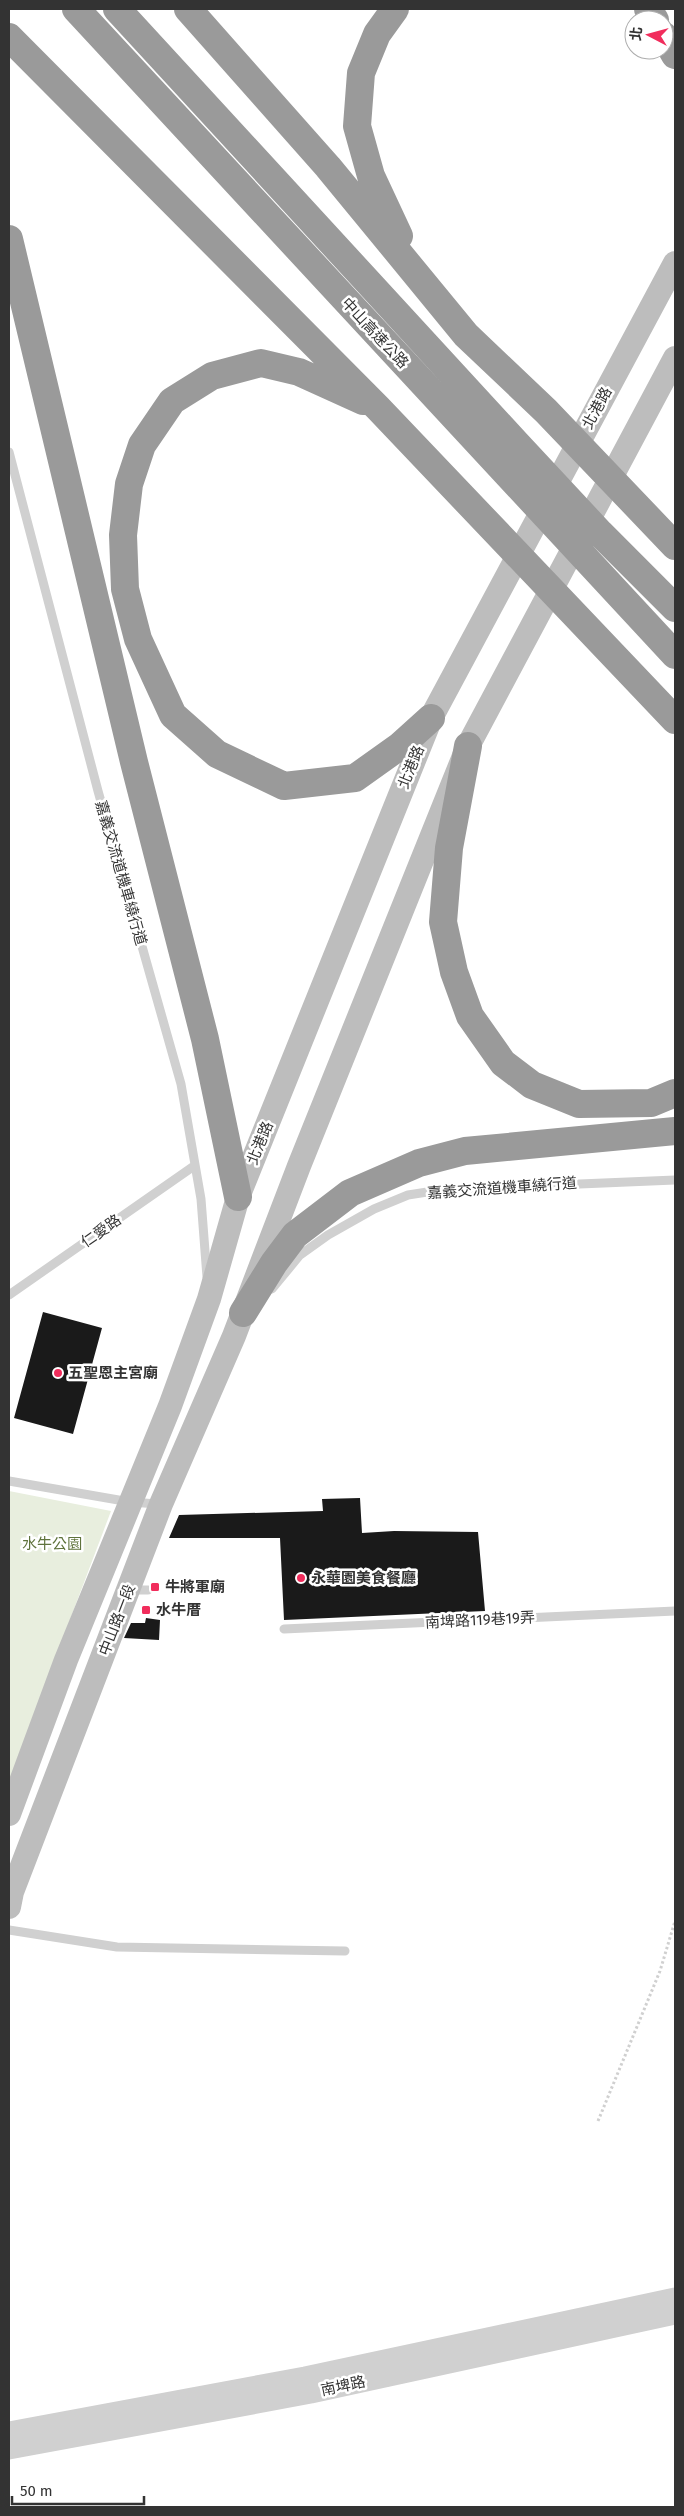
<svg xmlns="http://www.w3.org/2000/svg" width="684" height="2516" font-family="'Fira Sans','Noto Sans TC',sans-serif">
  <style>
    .green { fill: #e8eede }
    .building { fill: #1a1a1a }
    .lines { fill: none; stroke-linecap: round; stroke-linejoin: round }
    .path { stroke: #d0d0d0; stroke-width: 3; stroke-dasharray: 2.5 2.5; stroke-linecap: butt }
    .service { stroke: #d0d0d0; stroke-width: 9 }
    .tertiary { stroke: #d0d0d0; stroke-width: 21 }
    .secondary { stroke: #bdbdbd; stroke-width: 24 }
    .motorway { stroke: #9a9a9a; stroke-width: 28 }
    .poi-dot { fill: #f12d5c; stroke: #fff; stroke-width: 2 }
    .labels { text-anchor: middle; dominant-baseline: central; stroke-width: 5; stroke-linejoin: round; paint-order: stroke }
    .street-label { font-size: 15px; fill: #333; stroke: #fff }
    .poi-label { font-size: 15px; font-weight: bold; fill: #333; stroke: #fff; text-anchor: start }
    .park-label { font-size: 15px; fill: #5f733c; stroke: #fff }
  </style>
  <rect width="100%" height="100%" fill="#fff"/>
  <!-- green -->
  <path class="green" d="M9,1491l102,20 -102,270z"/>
  <!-- building -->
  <path class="building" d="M43,1312l59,16 -29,106 -59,-16z
    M360,1498l2,35 32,-2 84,1 7,79 -201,9 -4,-82h-111l10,-23 144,-4 -1,-12z
    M146,1618l14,2 -1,20 -35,-2 7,-15h14z"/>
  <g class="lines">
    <!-- path -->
    <path class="path" d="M598,2121l62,-150 15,-50"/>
    <!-- service -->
    <path class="service" d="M9,452l89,339 83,293 20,115 6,78
      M272,1289l28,-34 28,-20 46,-26 34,-14 32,-5 235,-10
      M9,1295l185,-129
      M9,1481l121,21 28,2
      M130,1590h18
      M284,1629l391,-18
      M9,1930l108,17 228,4"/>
    <!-- tertiary -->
    <path class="tertiary" d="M9,2432l296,-55 370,-79
      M9,2449l302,-56 364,-79"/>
    <!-- secondary -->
    <path class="secondary" d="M9,1814l57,-154 104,-254 39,-107 29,-102 193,-479 244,-455
      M9,1907l3,-15 149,-388 73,-168 65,-170 169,-420 207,-388"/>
    <!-- motorway -->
    <path class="motorway" d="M76,9l599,646
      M117,9l400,435 83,89 75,75
      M188,9l140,158 138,168 80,76 129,135
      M395,9l-18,25 -16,39 -4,53 14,50 28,60
      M648,9l7,11
      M664,36l11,19
      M9,37l369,371 297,312
      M9,239l125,523 71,277 33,158
      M363,401l-64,-29 -38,-9 -49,13 -40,25 -30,44 -13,39 -6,51 2,54 13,50 35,76 44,39 67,32 71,-8 45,-32 31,-28
      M468,746l-19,102 -6,74 11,50 16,44 33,47 29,22 47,19 72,-1 24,-10
      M243,1313l31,-50 21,-28 55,-42 69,-30 46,-12 210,-20"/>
  </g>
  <!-- markers -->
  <g class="poi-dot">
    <circle cx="58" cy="1373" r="5"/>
    <circle cx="301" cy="1578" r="5"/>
    <rect x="150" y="1582" width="10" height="10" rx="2.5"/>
    <rect x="141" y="1605" width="10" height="10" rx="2.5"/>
  </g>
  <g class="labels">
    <!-- street labels -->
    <g class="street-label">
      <text transform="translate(375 333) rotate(47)">中山高速公路</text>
      <text transform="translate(597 408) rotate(-62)">北港路</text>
      <text transform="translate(411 767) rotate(-68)">北港路</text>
      <text transform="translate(121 873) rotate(74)">嘉義交流道機車繞行道</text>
      <text transform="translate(260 1143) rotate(-68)">北港路</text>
      <text transform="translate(502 1188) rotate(-4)">嘉義交流道機車繞行道</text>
      <text transform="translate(101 1231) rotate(-35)">仁愛路</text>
      <text transform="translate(117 1620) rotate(-69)">中山路一段</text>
      <text transform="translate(480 1620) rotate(-3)">南埤路119巷19弄</text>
      <text transform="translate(343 2386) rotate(-12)">南埤路</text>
    </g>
    <!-- poi labels -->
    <g class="poi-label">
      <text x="68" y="1373">五聖恩主宮廟</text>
      <text x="311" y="1578">永華園美食餐廳</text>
      <text x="165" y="1587">牛將軍廟</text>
      <text x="156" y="1610">水牛厝</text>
    </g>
    <!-- park labels -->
    <g class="park-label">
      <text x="52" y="1544">水牛公園</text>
    </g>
  </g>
  <!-- border -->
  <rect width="684" height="2516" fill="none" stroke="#333333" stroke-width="20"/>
  <!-- north arrow -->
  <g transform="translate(649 35) rotate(276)"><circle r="24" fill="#ffffff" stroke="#adadad"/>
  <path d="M0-4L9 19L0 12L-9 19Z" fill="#f12d5c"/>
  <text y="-8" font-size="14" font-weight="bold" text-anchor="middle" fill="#333333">北</text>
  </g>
  <!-- scale -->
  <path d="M12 2496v8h132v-8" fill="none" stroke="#333333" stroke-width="2.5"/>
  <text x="20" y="2496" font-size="15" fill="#333333" stroke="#ffffff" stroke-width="4" paint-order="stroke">50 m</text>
</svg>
